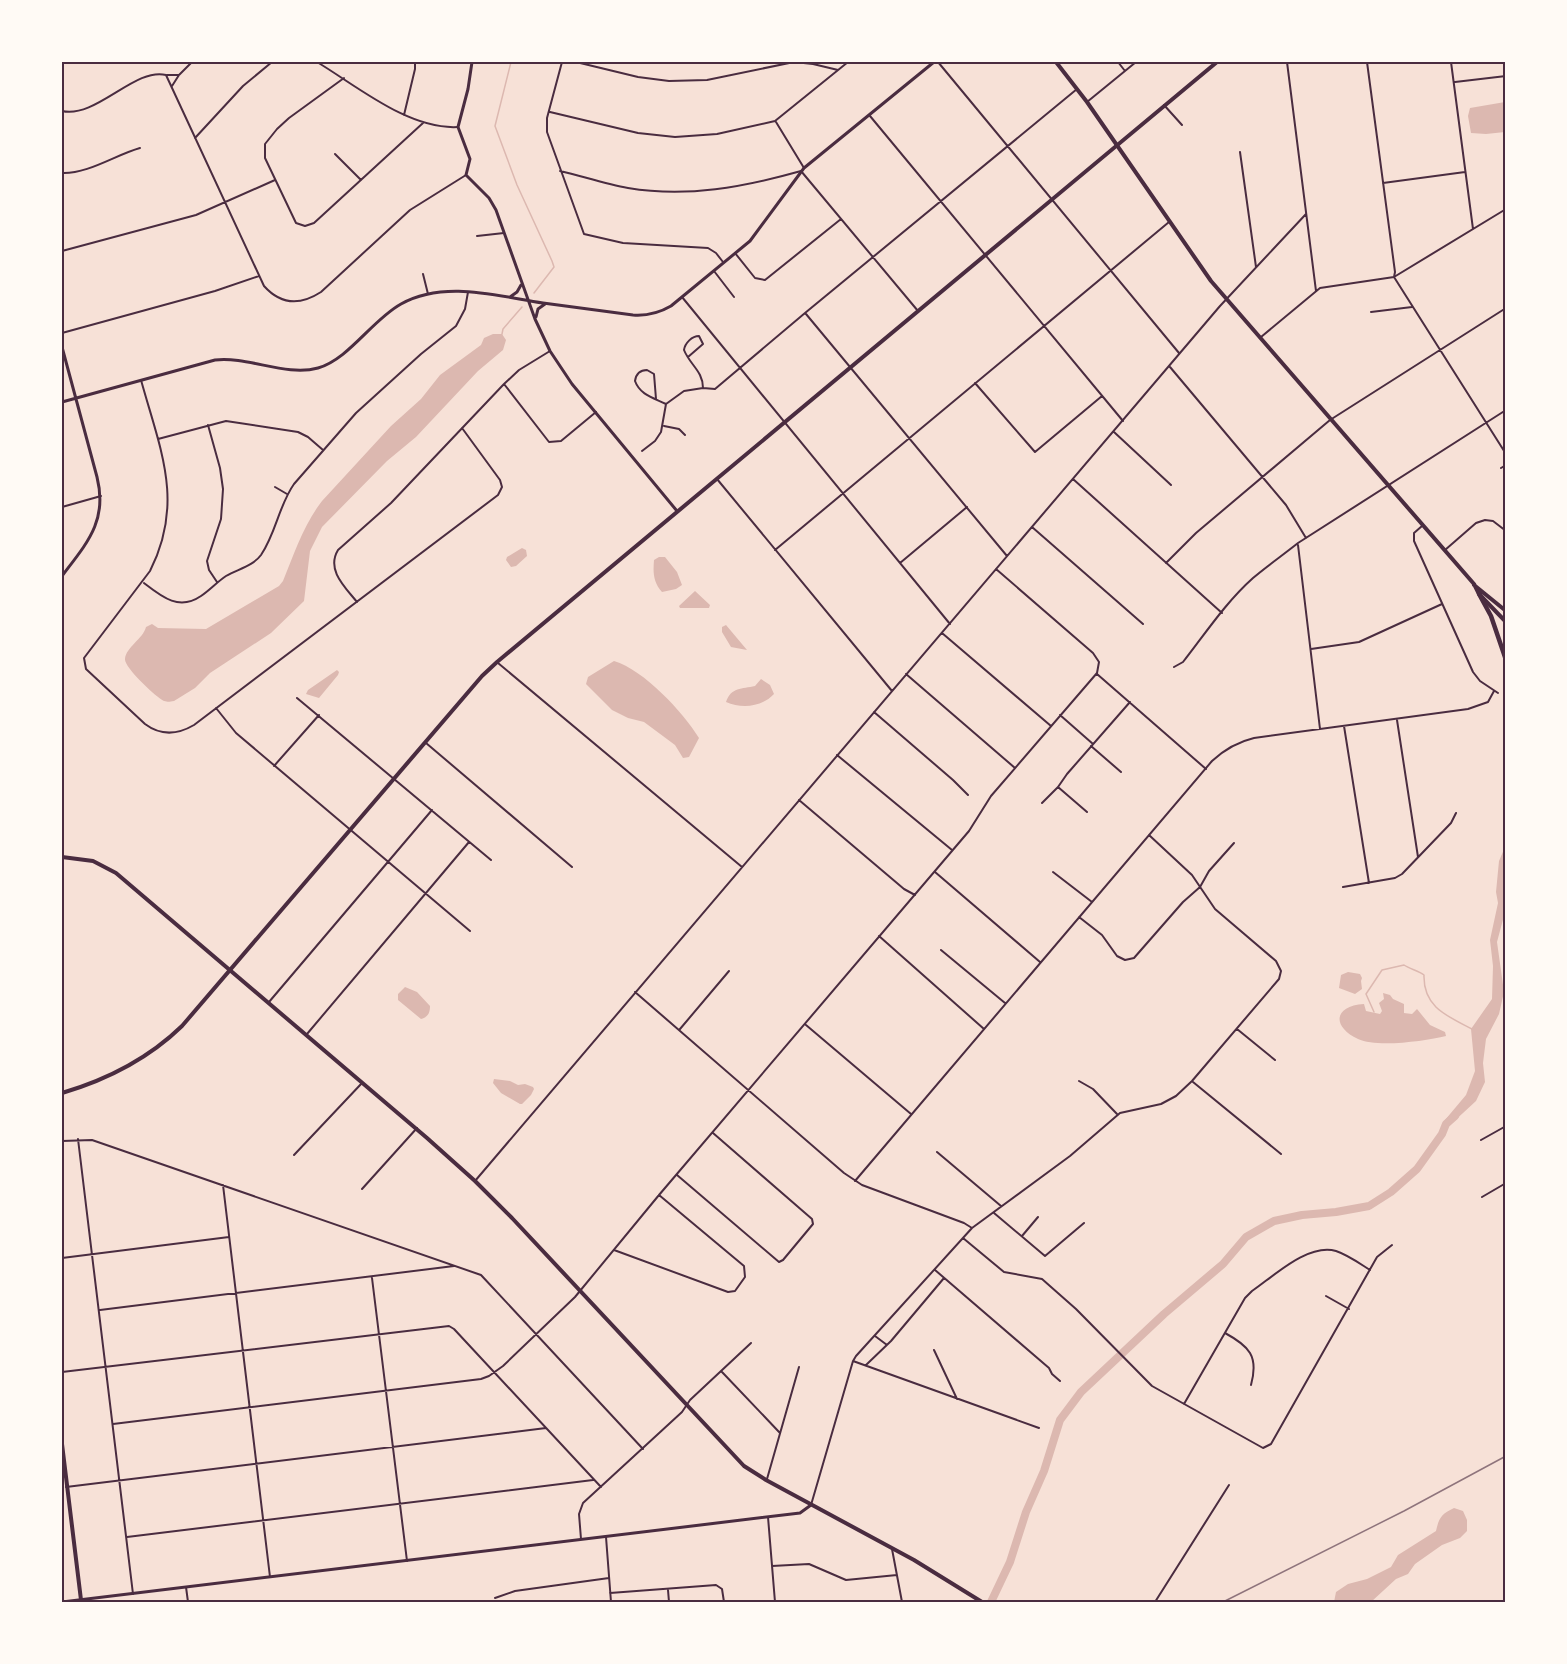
<svg xmlns="http://www.w3.org/2000/svg" width="1567" height="1664" font-family="Karla,sans-serif">
  <style>
    .water { fill: #dcb8b0 }
    .lines { fill: none; stroke-linecap: round; stroke-linejoin: round }
    .stream { stroke: #dcb8b0; stroke-width: 1.5 }
    .river { stroke: #dcb8b0; stroke-width: 8 }
    .minor { stroke: #4a2c40; stroke-width: 2 }
    .tertiary { stroke: #4a2c40; stroke-width: 3 }
    .secondary { stroke: #4a2c40; stroke-width: 4 }
    .primary { stroke: #4a2c40; stroke-width: 4 }
    .motorway { stroke: #4a2c40; stroke-width: 4.5 }
    .rail { stroke: #8f747c; stroke-width: 1.5 }
    .neatline { fill: none; stroke: #4a2c40; stroke-width: 2 }
  </style>
  <rect width="100%" height="100%" fill="#f7e1d7"/>
  <!-- water -->
  <path class="water" d="M1505,102v30l-19,2 -15,-1 -3,-17 2,-8z
    M493,334h9l4,6 -3,10 -25,21 -62,66 -29,24 -65,66 -12,24 -6,50 -33,32 -61,40 -15,15 -21,13c-5,1 -6,1 -10,0 -8,-4 -40,-34 -39,-42 1,-12 18,-20 21,-32l6,-3 6,4 48,1 73,-43 4,-5c11,-27 21,-57 39,-80l69,-75 30,-27 19,-24 41,-30 3,-7z
    M522,548l4,2 1,6 -11,10 -5,1 -5,-7 1,-3z
    M659,557h6l12,15 5,13 -6,4 -14,3c-9,-10 -9,-20 -8,-32z
    M695,591l15,14 -1,3h-29l-1,-2z
    M726,625l21,25 -16,-3 -9,-15v-5z
    M614,661c30,9 69,51 85,77l-10,19 -6,1 -8,-13 -31,-23 -16,-4 -16,-8 -26,-26 2,-7z
    M337,670l2,2 -1,3 -19,23 -13,-4 2,-4z
    M761,679l9,6 4,9c-12,13 -32,15 -48,8 5,-15 16,-13 29,-16z
    M1505,847v65l-8,30 7,50 -5,22 -13,25 -3,24 2,19 -9,19 -26,24 -5,-5 21,-25 9,-24 -4,-42 21,-30 1,-33 -3,-26 8,-37 -2,-11 3,-31z
    M1348,972l12,2 2,4 -1,3 1,8 -7,5 -16,-6 2,-13z
    M405,987l12,5 13,14c0,7 -2,11 -9,13l-23,-19v-6z
    M1383,993l7,2 3,4 11,5v9l8,1 5,-5 13,16 15,7 1,4c-21,5 -69,12 -88,3 -26,-12 -25,-33 6,-35l2,7 14,3 2,-3 -3,-8 5,-4z
    M494,1079l16,2 8,4 7,-1 8,3 1,2 -3,6 -9,9h-2l-19,-11 -8,-10z
    M1454,1508l9,3 4,9v11l-7,7 -18,7 -27,19 -7,10 -12,5 -25,23h-37l2,-10 12,-8 19,-5 24,-12 7,-12 38,-24c3,-13 5,-17 18,-23z"/>
  <g class="lines">
    <!-- stream -->
    <path class="stream" d="M511,62l-16,64 22,59 35,76 2,6 -20,26
      M502,334l1,-5 19,-22
      M1374,1012l-8,-18 16,-24 22,-5c6,4 15,6 20,10 -1,32 23,41 48,54"/>
    <!-- river -->
    <path class="river" d="M991,1602l19,-40 16,-50 18,-41 16,-51 21,-28 83,-78 59,-50 23,-27 28,-16 28,-6 34,-3 33,-6 22,-14 26,-23 25,-35 4,-10 9,-8"/>
    <!-- minor -->
    <path class="minor" d="M317,62c40,24 92,68 141,65
      M562,62l-15,56v14l37,102 39,9 85,5 8,5 7,9
      M576,62l62,15 31,4 38,-1 87,-18 19,2 25,6
      M938,62l241,291
      M1118,62l7,9
      M1287,62l29,229
      M1367,62l28,210 -1,5 112,177
      M1451,62l22,167
      M167,75h12
      M344,78l-55,40 -12,11 -12,15v14l31,65 9,3 9,-3 109,-100
      M1455,82l51,-6
      M172,86l7,-11 13,-13
      M1087,102l49,-40
      M1164,105l18,20
      M62,111c34,8 73,-44 104,-36l98,211c17,19 37,19 57,6l89,-82 56,-35
      M550,112l88,21 37,4 42,-3 58,-13 73,-59
      M404,115l11,-46v-7
      M870,116l253,305
      M776,122l28,46
      M195,138l48,-52 29,-24
      M1240,152l16,115
      M335,154l26,26
      M560,171c22,5 45,13 68,17 59,10 116,-1 173,-17l117,140
      M62,173c26,1 53,-18 78,-25
      M1383,183l82,-11
      M477,236l27,-3
      M62,251l134,-36 79,-35
      M735,253l20,25 10,2 76,-61
      M714,271l20,26
      M423,274l5,20
      M682,297l268,327
      M1371,312l41,-5
      M806,314l201,242
      M62,333l153,-42 44,-15
      M1261,337l59,-49 74,-11 112,-68
      M688,357l15,-13 -4,-8c-7,0 -14,7 -15,14 6,15 19,21 19,38l12,1 90,-76 272,-224
      M1170,367l116,138 20,33
      M141,380c19,69 44,122 9,191l-66,87 2,11 59,55c16,12 32,11 49,1l304,-230 4,-8 -2,-7 -38,-52
      M975,383l60,69 67,-56
      M504,384l45,58 12,-1 35,-29
      M656,399l-2,-25 -7,-4c-7,0 -11,4 -12,11 5,14 19,17 31,23
      M208,425l12,43 3,21 -2,30 -14,42 2,9 8,12
      M664,426l15,3 6,6
      M1114,432l57,53
      M158,439l68,-18 72,11 10,5 15,13
      M642,451l13,-10 6,-9 5,-28 18,-13 19,-3
      M1501,468l5,-3
      M717,479l175,212
      M1073,479l149,134
      M275,487l12,7
      M62,507l39,-11
      M1422,526l-8,7v8l59,131 7,9 18,12
      M1032,527l111,97
      M1298,545l22,184
      M775,550l394,-328
      M1445,550l31,-27 9,-3 8,1 13,10
      M900,563l67,-56
      M1166,563l30,-30 134,-113 176,-112
      M144,583c18,14 35,28 57,13 9,-6 16,-14 25,-20 12,-7 27,-10 35,-21 15,-22 18,-50 33,-71l62,-71 65,-59 35,-28 9,-17 3,-17
      M357,602c-12,-15 -31,-32 -19,-52l53,-47 113,-119 15,-14 31,-19
      M942,633l109,93
      M1311,649l48,-7 83,-38
      M498,663l244,204
      M1174,667l9,-5c22,-28 43,-60 70,-84 14,-12 30,-23 45,-35l208,-133
      M906,674l109,94
      M1097,674l109,95
      M297,698l194,162
      M216,708l20,25 234,198
      M874,712l79,68 15,15
      M1060,715l33,29
      M1397,720l21,137
      M1344,726l25,157
      M426,743l146,124
      M1091,746l30,26
      M837,755l115,95
      M274,766l45,-51
      M1058,787l29,25
      M799,800l105,89 11,6
      M1042,803l16,-16 9,-13 63,-72
      M935,872l105,90
      M1053,872l39,30
      M1343,887l52,-9 7,-4 49,-51 5,-10
      M1079,917l23,18 15,21 8,4 9,-2 49,-56 17,-15 9,-16 25,-28
      M879,936l105,93
      M941,950l64,53
      M635,992l209,181 18,12 102,38 8,5
      M269,1002l163,-192
      M806,1025l105,89
      M680,1029l49,-58
      M1237,1029l38,31
      M307,1034l162,-192
      M1079,1081l14,8 24,25
      M1193,1082l88,72
      M78,1139l55,455
      M1481,1140l25,-14
      M62,1141l30,-1 389,135 162,174
      M937,1152l64,54
      M294,1155l68,-72
      M677,1175l102,87 4,-2 30,-36 -1,-5 -99,-86
      M475,1181l745,-875 86,-92
      M855,1181l357,-420c13,-12 25,-19 42,-23l214,-29 20,-7 6,-11
      M223,1185l47,392
      M362,1189l55,-61
      M1482,1197l24,-14
      M994,1213l51,43 39,-33
      M1022,1236l16,-19
      M963,1238l41,34 38,7 34,30 76,77 111,62 8,-4 106,-187 15,-12
      M614,1250l114,42 7,-1 10,-14 -1,-11 -85,-71
      M62,1258l167,-21
      M935,1270l114,98 3,6 8,7
      M372,1278l35,283
      M1326,1296l23,13
      M100,1310l354,-44
      M1225,1333c24,13 34,23 26,52
      M875,1336l12,9
      M934,1350l23,49
      M1505,1356h1
      M853,1361l186,67
      M866,1365l25,-24 53,-63
      M62,1372l387,-46 5,3 147,158
      M722,1372l58,61
      M1184,1404l61,-106 7,-7c22,-15 56,-48 84,-40 12,4 23,12 34,19
      M113,1424l368,-45 8,-3 14,-10 72,-69 84,-102 310,-364 22,-35 106,-123 2,-11 -6,-9 -97,-84
      M767,1479l32,-112
      M66,1487l480,-59
      M811,1505l42,-144 3,-5 116,-128 98,-72 50,-43 41,-9 15,-8 16,-15 87,-102 2,-8 -5,-10 -61,-52 -23,-34 -43,-40
      M768,1517l7,85
      M127,1537l466,-57
      M606,1537l5,65
      M581,1539l-2,-25 4,-11 99,-91 8,-12 61,-57
      M892,1549l10,53
      M772,1566l37,-2 37,16 51,-5
      M186,1587l2,15
      M668,1590l1,12
      M610,1593l106,-8 6,4 2,13
      M495,1598l20,-7 94,-13
      M1155,1602l74,-117"/>
    <!-- tertiary -->
    <path class="tertiary" d="M472,62l-4,27 -10,38 12,32 -4,16 23,23 7,12 39,109 15,32 22,33 105,127
      M510,297l7,-5 4,-7
      M536,317l2,-8 7,-5
      M62,347l35,130c11,44 -10,66 -35,99
      M62,402l153,-42c33,-4 71,17 103,8 31,-9 54,-48 83,-64 43,-24 96,-8 142,-1 30,4 60,8 90,12 14,1 26,-2 38,-9l79,-65 54,-73 130,-106
      M62,1602l738,-89 11,-8"/>
    <!-- secondary -->
    <path class="secondary" d="M1056,62l31,40 124,179 263,303 5,10 27,28
      M1474,585l32,26
      M62,857l31,4 23,12 311,265 48,43 37,37 232,248 22,14 148,80 68,42
      M62,1444l19,156"/>
    <!-- primary -->
    <path class="primary" d="M62,1093c44,-13 86,-34 120,-67l300,-350 15,-14 720,-600"/>
    <!-- motorway -->
    <path class="motorway" d="M1479,594l12,22 15,44"/>
    <!-- rail -->
    <path class="rail" d="M1223,1602l181,-91 102,-55"/>
  </g>
  <!-- border -->
  <rect width="1567" height="1664" fill="none" stroke="#fffaf5" stroke-width="126"/>
  <rect x="63" y="63" width="1441" height="1538" class="neatline"/>
</svg>
